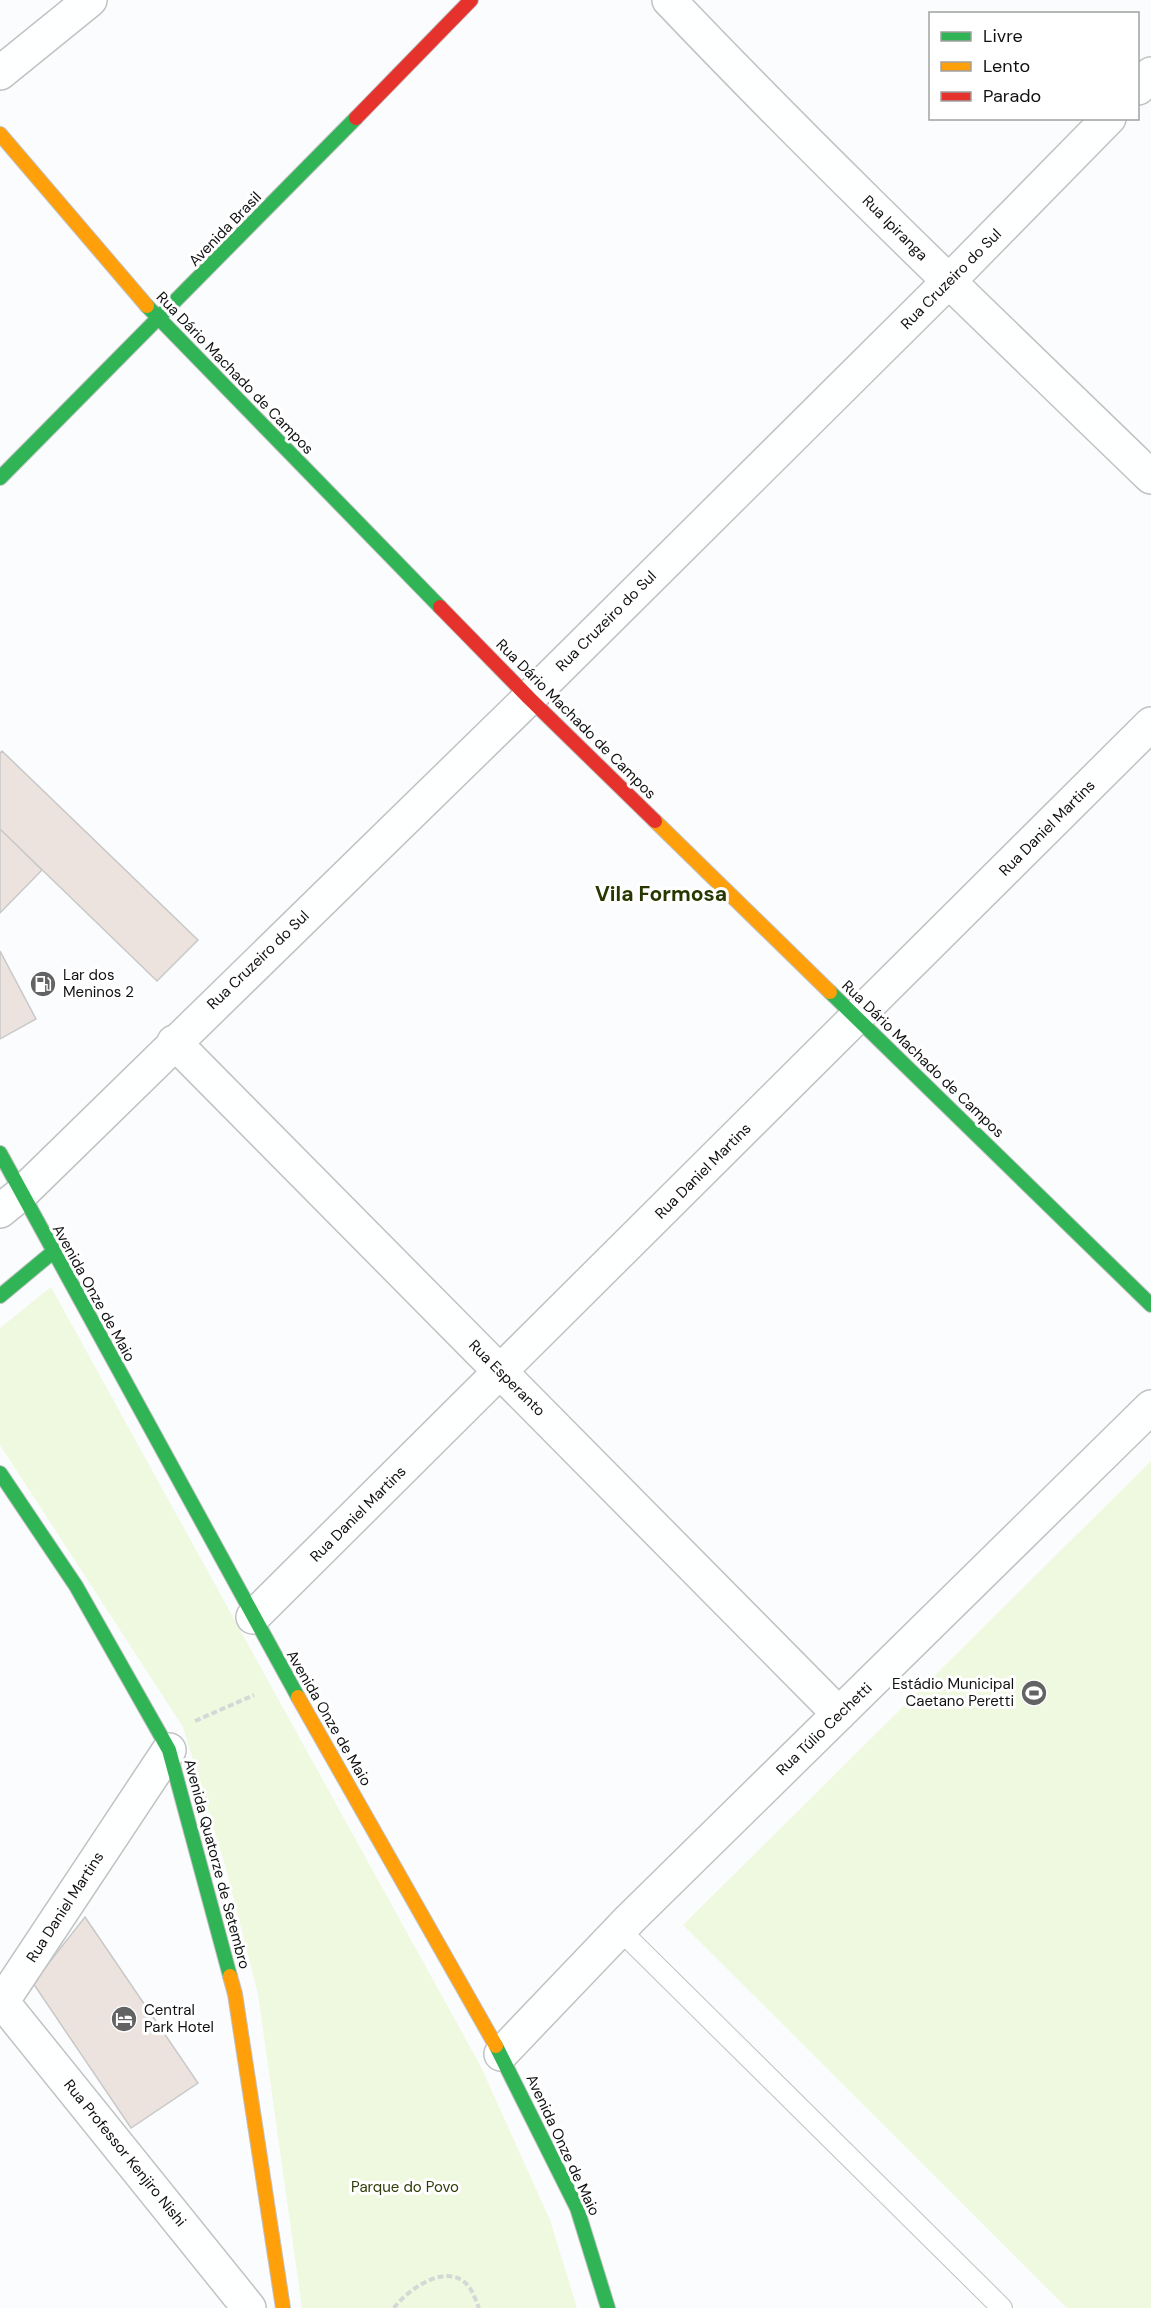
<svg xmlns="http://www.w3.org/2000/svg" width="1151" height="2308" font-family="'DM Sans',sans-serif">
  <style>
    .green { fill: #eff9e0 }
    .building { fill: #ece3de; stroke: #c8c8c8; stroke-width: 1.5 }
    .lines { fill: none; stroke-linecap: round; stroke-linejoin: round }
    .lane-casing { stroke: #c1c2c3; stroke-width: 22 }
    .street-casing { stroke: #c1c2c3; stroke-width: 36 }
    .fast-casing { stroke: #c1c2c3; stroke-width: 16 }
    .slow-casing { stroke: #c1c2c3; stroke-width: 16 }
    .jam-casing { stroke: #c1c2c3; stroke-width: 16 }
    .path { stroke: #d6d7d7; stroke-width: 4; stroke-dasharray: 6 3; stroke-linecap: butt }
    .lane { stroke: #feffff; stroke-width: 20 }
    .street { stroke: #feffff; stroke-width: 33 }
    .fast { stroke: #30b455; stroke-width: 14 }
    .slow { stroke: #ff9f0a; stroke-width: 14 }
    .jam { stroke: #e5322d; stroke-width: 14 }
    .labels { text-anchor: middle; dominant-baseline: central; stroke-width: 6; stroke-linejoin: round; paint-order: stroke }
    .street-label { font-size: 15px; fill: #111112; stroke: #fff }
    .poi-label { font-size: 15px; fill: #111112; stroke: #fff; text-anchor: start }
    .park-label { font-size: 15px; fill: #2e3c08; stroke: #fff }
    .district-label { font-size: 21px; font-weight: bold; fill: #273700; stroke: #fff }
  </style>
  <rect width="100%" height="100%" fill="#fbfcfd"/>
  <!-- green -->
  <path class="green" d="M51,1287l429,778 70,155 27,88h-275l-44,-314 -32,-125 -43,-142 -183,-282v-117z
    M1151,1461v847h-84l-384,-383z"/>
  <!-- building -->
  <path class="building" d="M2,751l196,189 -41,41 -157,-152v-76z
    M0,829l42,41 -42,43z
    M0,951l36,68 -36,20z
    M85,1917l113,166 -67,45 -98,-145z"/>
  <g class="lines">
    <!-- lane casing -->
    <g class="lane-casing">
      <path id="lane" d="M620,1930l382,378"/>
    </g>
    <!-- street casing -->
    <g class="street-casing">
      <path id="street" d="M669,0c156,164 320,320 482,477
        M0,73l90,-73
        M1138,88l13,-14
        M174,1042l665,672
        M0,1211l21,-17 508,-496 420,-417 160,-163
        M253,1617l898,-893
        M0,1999l249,309
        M0,2005l169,-255
        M501,2054l129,-135 521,-512"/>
    </g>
    <!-- fast casing -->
    <g class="fast-casing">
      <path id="fast" d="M147,306l293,301
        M0,478l356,-360
        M830,992l321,313
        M0,1153l298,544
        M0,1296l53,-44
        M0,1473l76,113 93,164 61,226
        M496,2046l81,162 31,100"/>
    </g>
    <!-- slow casing -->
    <g class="slow-casing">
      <path id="slow" d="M0,134l147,172
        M655,821l175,171
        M298,1697l198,349
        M230,1976l5,18 48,314"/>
    </g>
    <!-- jam casing -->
    <g class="jam-casing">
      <path id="jam" d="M356,118l115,-118
        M440,607l89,91 126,123"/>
    </g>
    <!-- path -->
    <path class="path" d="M195,1721l59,-26
      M394,2308c14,-19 55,-48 75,-21 4,5 7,14 10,21"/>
    <!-- lane -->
    <use href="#lane" class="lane"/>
    <!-- street -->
    <use href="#street" class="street"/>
    <!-- fast -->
    <use href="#fast" class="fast"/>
    <!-- slow -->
    <use href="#slow" class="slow"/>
    <!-- jam -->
    <use href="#jam" class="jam"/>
  </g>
  <!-- icons -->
  <defs>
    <g id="fuel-disc" transform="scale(1.35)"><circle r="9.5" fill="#636364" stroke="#fff"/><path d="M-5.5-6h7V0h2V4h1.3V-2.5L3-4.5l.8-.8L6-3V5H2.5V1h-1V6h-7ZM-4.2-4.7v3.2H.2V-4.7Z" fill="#fff"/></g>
    <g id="stadium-disc" transform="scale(1.35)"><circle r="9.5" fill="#636364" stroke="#fff"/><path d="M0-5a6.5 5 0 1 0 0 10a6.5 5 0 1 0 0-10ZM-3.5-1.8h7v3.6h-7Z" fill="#fff"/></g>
    <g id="hotel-disc" transform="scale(1.35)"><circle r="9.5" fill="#636364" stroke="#fff"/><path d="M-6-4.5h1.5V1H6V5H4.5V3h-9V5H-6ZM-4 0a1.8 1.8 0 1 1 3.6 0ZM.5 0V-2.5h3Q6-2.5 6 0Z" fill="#fff"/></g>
  </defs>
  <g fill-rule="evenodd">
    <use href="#fuel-disc" x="43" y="984"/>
    <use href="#stadium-disc" x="1034" y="1693"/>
    <use href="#hotel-disc" x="124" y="2019"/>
  </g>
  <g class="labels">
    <!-- street labels -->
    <g class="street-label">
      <text transform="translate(895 228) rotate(45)">Rua Ipiranga</text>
      <text transform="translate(225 229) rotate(-46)">Avenida Brasil</text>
      <text transform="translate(951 279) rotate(-45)">Rua Cruzeiro do Sul</text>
      <text transform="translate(235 373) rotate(46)">Rua Dário Machado de Campos</text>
      <text transform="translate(606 621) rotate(-45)">Rua Cruzeiro do Sul</text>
      <text transform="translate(576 719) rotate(45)">Rua Dário Machado de Campos</text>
      <text transform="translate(1047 828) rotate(-45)">Rua Daniel Martins</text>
      <text transform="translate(258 960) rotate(-44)">Rua Cruzeiro do Sul</text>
      <text transform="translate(923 1059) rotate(44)">Rua Dário Machado de Campos</text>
      <text transform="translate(703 1171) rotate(-45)">Rua Daniel Martins</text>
      <text transform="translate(94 1293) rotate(61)">Avenida Onze de Maio</text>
      <text transform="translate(507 1378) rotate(45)">Rua Esperanto</text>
      <text transform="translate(358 1514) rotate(-45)">Rua Daniel Martins</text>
      <text transform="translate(329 1718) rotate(60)">Avenida Onze de Maio</text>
      <text transform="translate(824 1729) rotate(-44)">Rua Túlio Cechetti</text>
      <text transform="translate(217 1864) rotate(75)">Avenida Quatorze de Setembro</text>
      <text transform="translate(65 1907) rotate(-57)">Rua Daniel Martins</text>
      <text transform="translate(563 2145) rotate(65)">Avenida Onze de Maio</text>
      <text transform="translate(125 2153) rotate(51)">Rua Professor Kenjiro Nishi</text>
    </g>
    <!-- poi labels -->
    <g class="poi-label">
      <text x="63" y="975">Lar dos<tspan x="63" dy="17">Meninos 2</tspan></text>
      <text x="1014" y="1684" text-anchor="end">Estádio Municipal<tspan x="1014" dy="17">Caetano Peretti</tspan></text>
      <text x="144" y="2010">Central<tspan x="144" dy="17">Park Hotel</tspan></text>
    </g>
    <!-- park labels -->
    <g class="park-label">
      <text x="405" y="2187">Parque do Povo</text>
    </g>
    <!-- district labels -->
    <g class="district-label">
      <text x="661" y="894">Vila Formosa</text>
    </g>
  </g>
  <!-- legend -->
  <rect x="929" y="12" width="210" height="108" fill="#ffffff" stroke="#a0a0a0" stroke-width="1.5"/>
  <rect x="941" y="32" width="30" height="9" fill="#30b455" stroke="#a0a0a0" stroke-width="1.5"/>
  <text x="983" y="42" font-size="18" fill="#111112">Livre</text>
  <rect x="941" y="62" width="30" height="9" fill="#ff9f0a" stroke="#a0a0a0" stroke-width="1.5"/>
  <text x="983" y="72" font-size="18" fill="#111112">Lento</text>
  <rect x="941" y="92" width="30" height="9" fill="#e5322d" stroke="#a0a0a0" stroke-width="1.5"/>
  <text x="983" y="102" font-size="18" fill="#111112">Parado</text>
</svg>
